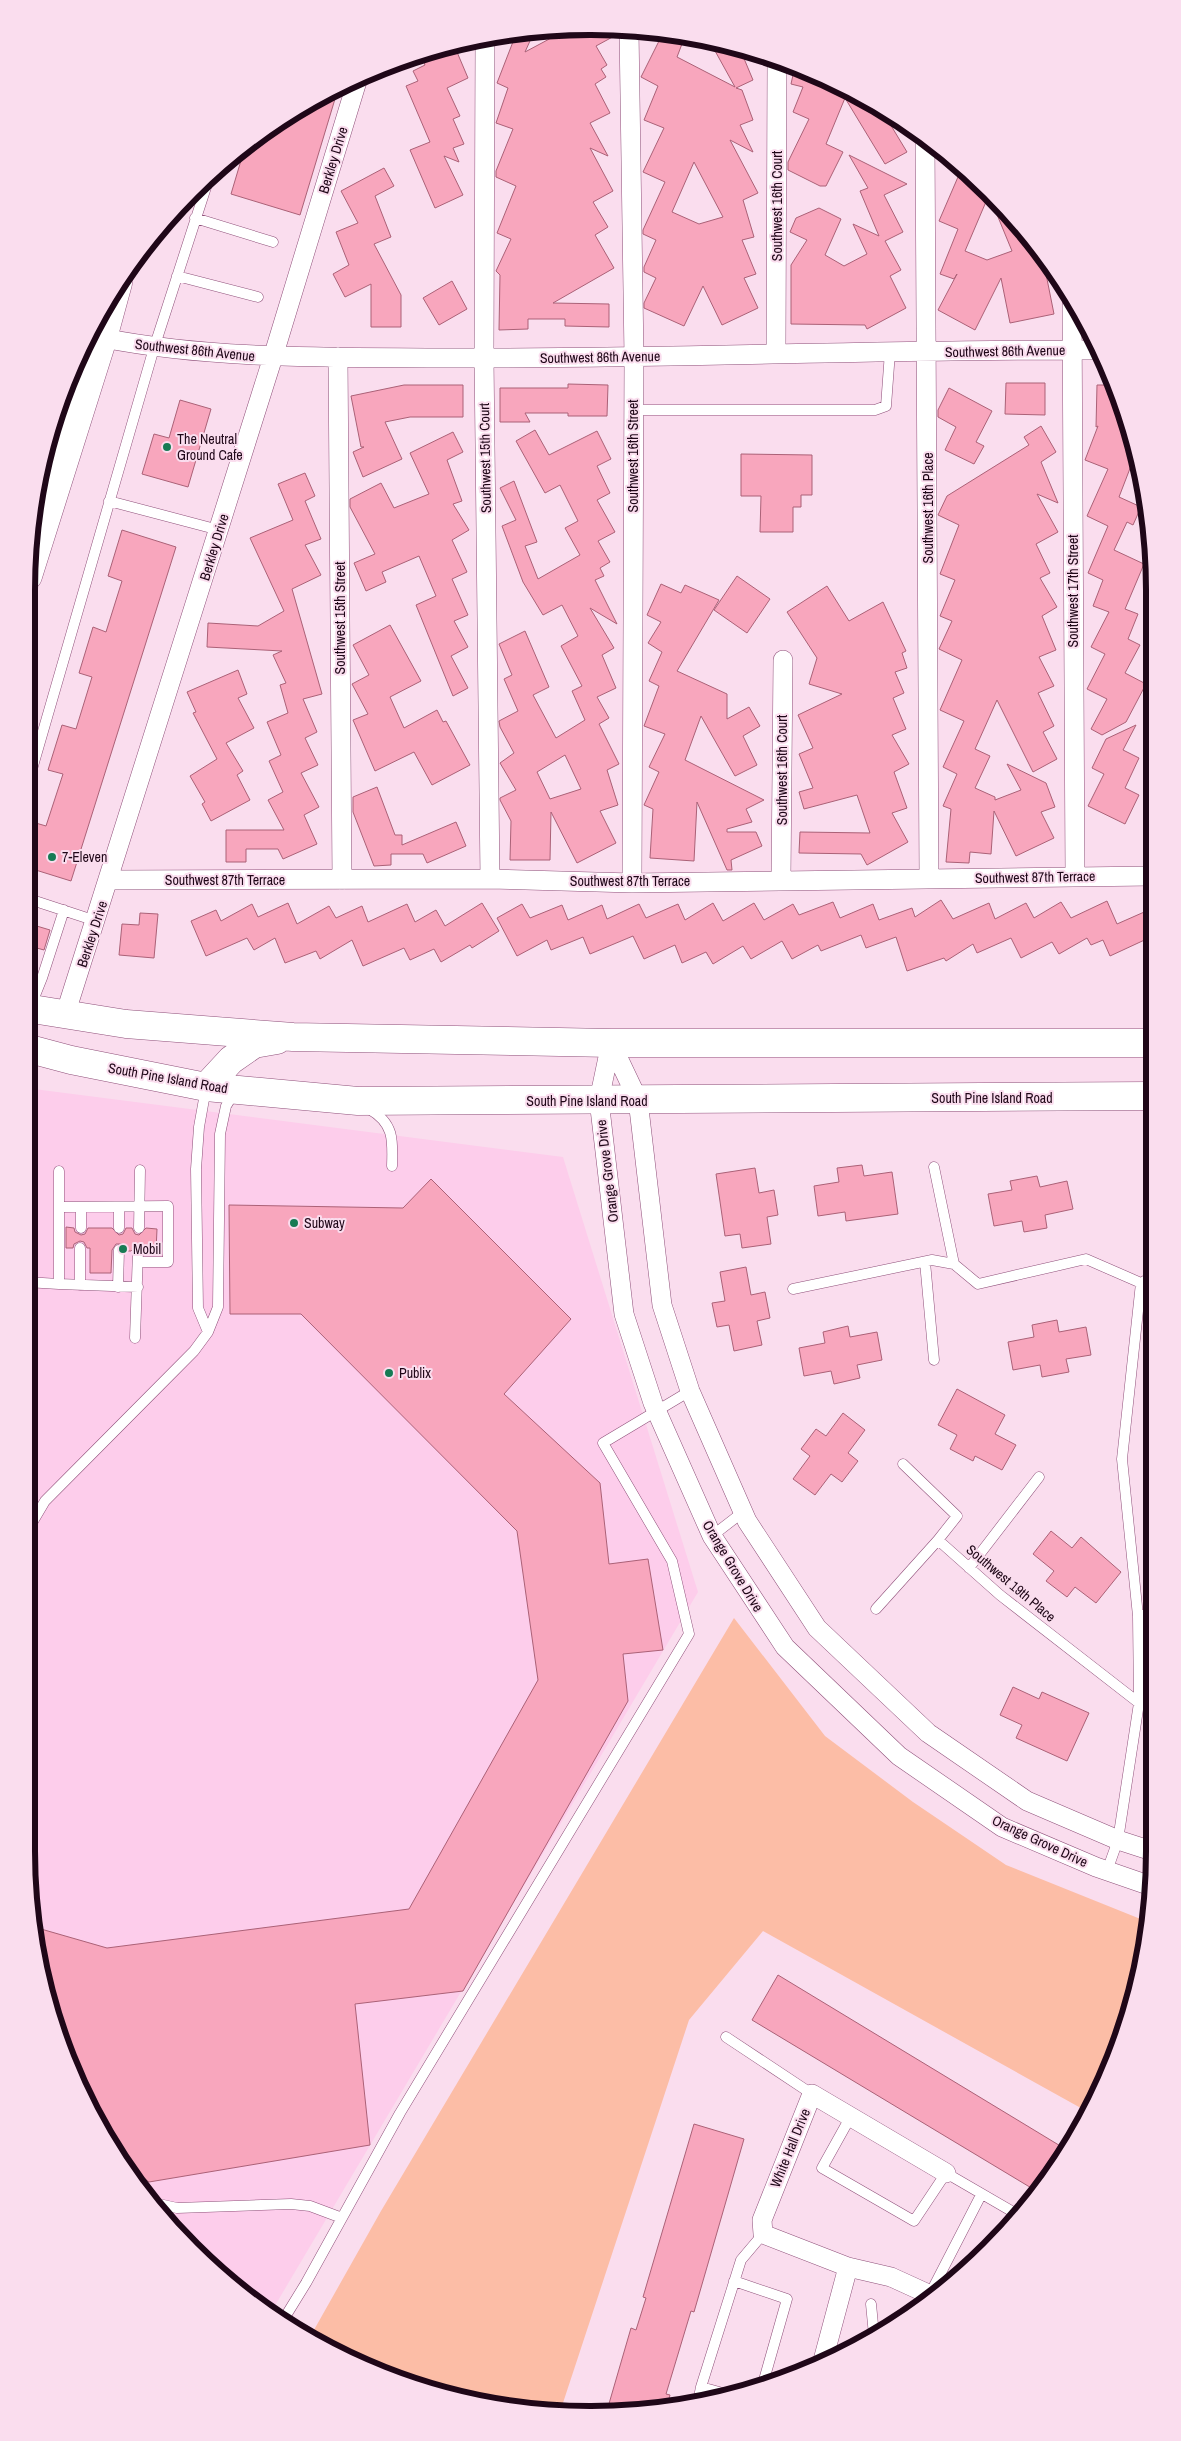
<svg xmlns="http://www.w3.org/2000/svg" width="1181" height="2441" font-family="'Archivo Narrow',sans-serif">
  <style>
    .built { fill: #fdcdeb }
    .green { fill: #fcbda6 }
    .building { fill: #f8a6bd; stroke: #ab6177; fill-rule: evenodd }
    .lines { fill: none; stroke-linecap: round; stroke-linejoin: round }
    .lane-casing { stroke: #8f507a; stroke-width: 11 }
    .street-casing { stroke: #8f507a; stroke-width: 20 }
    .secondary-casing { stroke: #8f507a; stroke-width: 29 }
    .primary-casing { stroke: #8f507a; stroke-width: 29 }
    .lane { stroke: #fff; stroke-width: 10 }
    .street { stroke: #fff; stroke-width: 19 }
    .secondary { stroke: #fff; stroke-width: 28 }
    .primary { stroke: #fff; stroke-width: 28 }
    .poi-dot { fill: #177b54; stroke: #faddee; stroke-width: 2 }
    .labels { text-anchor: middle; dominant-baseline: central; stroke-width: 4; stroke-linejoin: round; paint-order: stroke }
    .street-label { font-size: 14px; fill: #1f0718; stroke: #faddee }
    .poi-label { font-size: 14px; fill: #1f0718; stroke: #faddee; text-anchor: start }
    .rim { fill: none; stroke: #1f0718; stroke-width: 6 }
  </style>
  <rect width="100%" height="100%" fill="#faddee"/>
  <!-- built -->
  <path class="built" d="M26,1088l537,69 135,435 -428,722 -52,-39 -75,-81 -41,-62 -46,-100 -19,-72 -11,-110z"/>
  <!-- green -->
  <path class="green" d="M734,1618l91,118 88,66 93,63 142,57 -4,39 -32,106 -24,45 -325,-181 -74,89 -129,392 -80,-8 -106,-32 -64,-35 71,-126z"/>
  <!-- building -->
  <path class="building" d="M591,26l27,3v5l-22,12 11,19 -6,4 5,8 -11,7 15,29 -20,10 18,33 -18,-8 23,43 -20,11 15,25 -13,8 19,33 -61,35 56,1v23l-44,-1v-7h-37v10l-29,1 1,-55 -4,-4 15,-32 -14,-6 19,-47 -20,-9v-6l17,-42 -17,-6 12,-35 -11,-5 19,-49 18,-2 -9,20 43,-23z
    M663,33l22,3 -8,21 58,30 -26,-47 31,9 13,31 -17,8 6,2 11,30 -13,5 13,27 -23,-12 28,53 -15,7 11,37 -12,3 14,34 -12,4 14,30 -36,17 -19,-39 -19,40 -40,-18v-5l12,-25 -12,-6v-5l12,-27 -13,-6v-4l22,-48 -22,-10 21,-44 -20,-8 14,-34 -17,-9zM694,162l29,55 -24,7 -27,-12z
    M454,45l14,33 -21,10 13,28 -7,3 11,25 -11,4 6,14 -15,-6 19,39 -28,13 -25,-58 20,-8 -24,-56 12,-5 -5,-10 12,-6 -4,-10z
    M795,66l12,3 77,45 23,38 -22,12 -40,-66 -19,46 17,8 -17,34h-6l-32,-16v-8l21,-43 -16,-7 10,-25 -12,-3z
    M338,89l-38,126 -69,-21 14,-47 32,-26z
    M849,155l58,29 -23,11 19,37 -18,9 16,29 -11,6 16,32 -39,21 -2,-4 -74,-1v-59l16,-25 -17,-8 6,-14 23,-10 22,11 -16,36 19,11 23,-12 -14,-30 26,12 -19,-45 8,-3z
    M384,168l10,18 -19,10 16,41 -17,7 27,51v32h-30v-43l-26,13 -12,-23 16,-9 -13,-33 22,-9 -17,-32z
    M961,170l27,27 -23,54 22,9 25,-9 -21,-51 47,47 15,25 -7,2 8,40 -44,9 -9,-45 -26,52 -37,-20 19,-36 -3,5 -14,-5 18,-45 -19,-8z
    M452,281l15,28 -28,16 -16,-27z
    M1006,383h39v32l-40,-1z
    M568,384l40,1 -1,31h-39v-3h-43l5,9h-30v-34h68z
    M404,385h59v32h-53l-25,5 17,37 -39,18 -10,-25 11,-5h-3l-10,-51z
    M1097,385h17l20,73 -15,39 22,10 -8,18 -6,-3 -13,28 30,14 -19,45 13,5 -10,25 12,6 -15,28 21,11 -20,38 -24,13 -11,-6 16,-30 -20,-10 18,-35 -14,-7 18,-35 -16,-6 10,-26 -15,-7 20,-47 -21,-10 21,-47 -23,-9 13,-34 -2,1z
    M949,388l43,23 -16,31 8,4 -10,18 -29,-14 11,-23 -18,-10v-7z
    M180,400l31,9 -23,78 -46,-13 12,-40 15,4z
    M1041,426l15,26 -15,10 17,41 -21,-9 21,38 -22,12 14,29 -10,5 17,29 -15,9 14,34 -17,7 15,29 -16,7 16,33 -11,6 14,27 -24,13 -36,-72 -22,49 15,7 -15,32 20,9v3l26,-10 -14,-26 39,19 9,24 -14,5 13,26 -38,18 -22,-45 -3,43 -21,-2 -1,11 -23,-1 5,-53 -8,-3 14,-32 -14,-7 21,-46 -24,-11 22,-50 -23,-11 13,-28 -12,-5 15,-36 -15,-6 19,-49 -21,-10 9,-19 82,-51 -5,-8z
    M535,430l14,25 48,-24 14,28 -14,7 13,27 -13,7 18,32 -17,9 12,21 -10,6 4,8 -9,4 22,44 -27,-16 24,40 -12,7 14,33 -19,9 12,21 -10,6 20,40 -12,6 11,35 -18,6 16,32 -39,20 -26,-51 -1,48h-40l1,-39 -11,-21v-2l16,-8 -16,-27 14,-10 -14,-26 -1,-6 19,-10 -14,-32 8,-4 -13,-31 26,-13 24,56 -16,8 23,43 29,-18 -13,-29 10,-5 -21,-40 17,-10 -16,-31 -19,10 -20,-33 -21,-56 14,-6 -16,-32 14,-7 23,61 -12,4 13,33 42,-24 -15,-27 13,-7 -18,-36 -15,8 -29,-52zM565,755l16,34 -31,10 -13,-27z
    M453,432l10,20 -16,8 15,41 -9,3 16,26 -17,10 15,32 -15,7 16,36 -14,6 14,26 -17,9 17,32 -15,8 -37,-91 20,-9 -17,-40 -37,16 4,10 -20,9 -12,-28 21,-9 -25,-47v-8l31,-16 13,25 35,-14 -19,-41z
    M741,454l71,1v40h-11v12h-8v25h-33l1,-36h-20z
    M305,473l10,23 -10,5 16,38 -16,6 16,30 -29,14 30,105 -19,5 14,33 -12,6 13,27 -17,8 18,34 -15,8 13,29 -34,15 -5,-10h-32v13h-20v-32h58l-16,-30 15,-8 -14,-31 12,-6 -14,-33 21,-9 -8,-28 6,-2 -13,-28 9,-4 -75,-4 1,-24 50,3 26,-15 -34,-73 43,-18 -15,-36z
    M122,530l54,17 -105,334 -45,-14v-38l3,-8 17,5 17,-52 -15,-4 14,-45 14,4 16,-52 -13,-4 14,-46 13,5 16,-51 -14,-5z
    M737,576l33,23 -23,34 -33,-23z
    M661,584l20,9 4,-8 34,15 -42,71 50,23v25l22,-12 11,19 -17,10 14,29 -22,11 -34,-60 -16,44 79,40 -18,9 6,13 -25,7v3h29l6,14 -31,14 1,10h-5l-30,-68 -3,59 -44,-3 3,-49 -9,-4 15,-33 -10,-5 16,-33 -21,-8 15,-40 -10,-5 13,-29 -14,-9 13,-21 -14,-7z
    M827,586l22,35 34,-19 23,49 -4,2 5,15 -12,4 9,21 -11,5 13,31 -14,6 17,29 -15,8 13,36 -15,5 16,29 -41,23 -6,-11 -62,-1 1,-21 70,1 -13,-38 -53,14 -5,-17 14,-4 -14,-34 14,-6 -15,-33 44,-21 -33,-10 8,-26 -30,-46z
    M390,625l31,56 -31,16 14,31 33,-18 6,12 3,-1 24,44 -38,20 -18,-33 -39,19 -22,-51 15,-6 -16,-30 17,-9 -16,-30z
    M238,670l9,24 -9,4 16,30 -28,15 17,28 -6,4 13,25 -39,21 -9,-17 3,-2 -15,-26 27,-17 -24,-46 3,-1 -9,-20z
    M1136,725l-13,25 16,8 -14,30 14,7 -14,29 -37,-18 16,-32 -12,-6 14,-29z
    M377,787l18,48h7v10l54,-23 10,24 -39,17 -4,-9h-32v11l-17,1 -21,-54v-15z
    M941,900l12,19 36,-16 6,16 31,-16 8,15 27,-16 10,16 36,-17 10,23 34,-15v28l-41,19 -7,-16 -12,5 -4,-7 -28,16 -7,-12 -31,16 -10,-20 -34,15 -4,-9 -27,17 -2,-3 -37,13 -11,-34 -30,11 -5,-13 -40,16 -3,-6 -26,14 -10,-18 -31,18 -8,-13 -30,18 -7,-12 -24,11 -7,-18 -31,14 -11,-23 -43,18 -7,-17 -32,13 -4,-10 -30,16 -20,-38 25,-14 8,14 32,-13 6,15 34,-15 5,14 32,-15 7,14 32,-14 7,16 28,-17 10,18 31,-18 10,17 29,-16 6,11 34,-13 7,16 33,-14 6,16 33,-12 3,9z
    M288,903l9,21 32,-18 7,12 26,-12 6,16 39,-18 8,18 21,-12 9,16 37,-23 17,28 -27,17 -2,-3 -29,17 -7,-13 -24,11 -6,-12 -41,18 -11,-26 -32,19 -4,-8 -31,12 -10,-25 -21,12 -7,-12 -41,18 -15,-35 25,-11 5,11 31,-17 6,13z
    M140,913l18,1 -4,44 -35,-3 3,-31 17,1z
    M30,924l20,6 -6,20 -18,-5v-11z
    M862,1165l2,11 28,-4 6,42 -52,7 -1,-9 -27,4 -4,-30 25,-4 -2,-14z
    M755,1168l4,25 15,-3 4,25 -11,2 4,27 -29,4 -2,-14 -15,2 -9,-62z
    M1037,1176l3,11 27,-6 6,28 -28,6 2,13 -23,4 -2,-11 -28,5 -6,-32 24,-4 -2,-9z
    M431,1179l140,140 -67,75 96,89 9,81 39,-5 15,91 -40,4 5,47 -165,290 -108,13 15,141 -221,37 -28,-21 -19,-29 -46,-100 -19,-72 -3,-33 73,21 302,-39 129,-229 -21,-149 -216,-217h-71l-1,-109 174,3z
    M66,1227l8,1 1,4 6,3 4,-1 3,-6h24l7,7 4,-1 3,-6h6l3,6 4,1 7,-7 11,1 -1,22h-11l-3,-6 -4,-1 -7,7h-5l-3,-7h-7l-4,6 -1,23h-21v-25h-3l-3,-6 -4,-1 -6,3 -1,4h-7z
    M746,1267l5,28 14,-3 5,26 -13,3 5,24 -28,6 -5,-26 -12,2 -5,-24 13,-2 -5,-29z
    M1057,1320l2,12 27,-5 5,28 -25,4 3,13 -27,5 -2,-12 -27,5 -5,-28 26,-5 -2,-12z
    M848,1326l2,11 27,-5 5,28 -25,5 3,13 -26,6 -3,-13 -27,5 -5,-28 26,-5 -2,-11z
    M957,1389l48,26 -10,19 21,11 -14,25 -27,-14 -2,5 -23,-12 7,-14 -19,-10z
    M843,1413l22,17 -17,23 10,8 -16,21 -11,-8 -16,21 -22,-16 17,-23 -9,-7 15,-20 10,7z
    M1051,1531l21,17 9,-11 40,35 -25,31 -21,-16 -8,10 -21,-16 8,-10 -21,-17z
    M1013,1687l26,12 3,-7 47,21 -22,48 -51,-23 6,-13 -22,-10z
    M778,1975l289,175 -7,14 -22,28 -286,-172z
    M694,2124l50,15 -50,173 -3,-1 -25,83 4,1 -4,15 -60,4 25,-86 5,2 10,-32 -3,-1z"/>
  <g class="lines">
    <!-- lane casing -->
    <g class="lane-casing">
      <path id="lane" d="M195,218l78,24
        M177,276l81,21
        M634,410h241l11,-4 4,-54
        M109,501l110,29
        M26,790l128,-442 55,-170
        M26,898l70,23
        M30,1008l12,-30 22,-68
        M206,1088l-7,39 -3,42 2,139 10,24
        M369,1109c25,14 24,31 23,57
        M934,1167l20,97
        M59,1171v113l79,3
        M61,1207l107,-1v56h-30
        M119,1208v20
        M81,1228v-21
        M139,1228l1,-58
        M925,1262l9,98
        M26,1282l33,2
        M1141,1283l12,-7
        M80,1285v-37
        M118,1287l1,-37
        M793,1289l139,-29 22,4 24,20 108,-25 55,24
        M135,1338l3,-87
        M903,1464l54,52 -19,24
        M26,1533l19,-32 149,-150 14,-19 10,-25 2,-173 6,-28 8,-13
        M712,1536l31,-24
        M969,1568l70,-91
        M876,1609l62,-69 62,55 139,108
        M1138,1616l16,-3
        M1107,1871l11,-31 21,-137 -1,-87 -16,-157 19,-176
        M726,2037l86,57
        M851,2116l-29,52 92,53 32,-48 74,43
        M150,2202l27,6 114,-4 19,2 32,12
        M734,2281l53,18 -25,88
        M930,2294l51,-99
        M871,2304l3,31
        M282,2322l24,-39 94,-170 289,-479 -17,-73 -69,-118 87,-52
        M701,2387l29,8
        M698,2402l3,-15 40,-127 22,-26"/>
    </g>
    <!-- street casing -->
    <g class="street-casing">
      <path id="street" d="M629,30l5,327 -2,526
        M485,37l-1,321 6,521
        M925,138l4,741
        M1072,305l3,571
        M103,338c113,22 229,19 344,20 217,1 434,-9 651,-8
        M776,353l1,-293
        M338,357l4,523
        M109,880l381,-1 142,4 519,-7
        M781,880l2,-220
        M65,1015l208,-658 85,-279
        M611,1043l-12,57 25,214 29,89 59,133 73,111 114,109 103,71 94,40 55,19
        M611,1043l27,57 24,205 28,86 57,130 70,107 111,105 99,68 91,39 37,12
        M935,2297l-44,-20 -43,-10 -85,-33 -1,-14 50,-126 134,79
        M822,2364l26,-97"/>
    </g>
    <!-- secondary casing -->
    <g class="secondary-casing">
      <path id="secondary" d="M26,1008l100,16 167,13 318,6h541
        M26,1048l45,12 135,27 152,14 794,-5
        M206,1087l25,-27 23,-16 23,-4"/>
    </g>
    <!-- primary casing -->
    <g class="primary-casing">
      <path id="primary" d="M28,576l75,-238 15,-55"/>
    </g>
    <!-- lane -->
    <use href="#lane" class="lane"/>
    <!-- street -->
    <use href="#street" class="street"/>
    <!-- secondary -->
    <use href="#secondary" class="secondary"/>
    <!-- primary -->
    <use href="#primary" class="primary"/>
  </g>
  <!-- markers -->
  <g class="poi-dot">
    <circle cx="167" cy="447" r="5"/>
    <circle cx="52" cy="857" r="5"/>
    <circle cx="294" cy="1223" r="5"/>
    <circle cx="123" cy="1249" r="5"/>
    <circle cx="389" cy="1373" r="5"/>
  </g>
  <g class="labels">
    <!-- street labels -->
    <g class="street-label">
      <text transform="translate(333 160) rotate(-73)">Berkley Drive</text>
      <text transform="translate(777 206) rotate(-90)">Southwest 16th Court</text>
      <text transform="translate(195 350) rotate(6)">Southwest 86th Avenue</text>
      <text transform="translate(1005 351) rotate(-1)">Southwest 86th Avenue</text>
      <text transform="translate(600 357) rotate(-1)">Southwest 86th Avenue</text>
      <text transform="translate(633 456) rotate(-90)">Southwest 16th Street</text>
      <text transform="translate(485 458) rotate(-91)">Southwest 15th Court</text>
      <text transform="translate(928 508) rotate(-90)">Southwest 16th Place</text>
      <text transform="translate(214 547) rotate(-73)">Berkley Drive</text>
      <text transform="translate(1073 591) rotate(-90)">Southwest 17th Street</text>
      <text transform="translate(340 618) rotate(-90)">Southwest 15th Street</text>
      <text transform="translate(782 770) rotate(-90)">Southwest 16th Court</text>
      <text transform="translate(1035 877) rotate(-1)">Southwest 87th Terrace</text>
      <text x="225" y="880">Southwest 87th Terrace</text>
      <text x="630" y="881">Southwest 87th Terrace</text>
      <text transform="translate(92 934) rotate(-72)">Berkley Drive</text>
      <text transform="translate(168 1078) rotate(10)">South Pine Island Road</text>
      <text x="992" y="1098">South Pine Island Road</text>
      <text x="587" y="1101">South Pine Island Road</text>
      <text transform="translate(607 1171) rotate(-97)">Orange Grove Drive</text>
      <text transform="translate(733 1566) rotate(59)">Orange Grove Drive</text>
      <text transform="translate(1011 1583) rotate(40)">Southwest 19th Place</text>
      <text transform="translate(1040 1841) rotate(25)">Orange Grove Drive</text>
      <text transform="translate(790 2148) rotate(-68)">White Hall Drive</text>
    </g>
    <!-- poi labels -->
    <g class="poi-label">
      <text x="177" y="439">The Neutral<tspan x="177" dy="16">Ground Cafe</tspan></text>
      <text x="62" y="857">7-Eleven</text>
      <text x="304" y="1223">Subway</text>
      <text x="133" y="1249">Mobil</text>
      <text x="399" y="1373">Publix</text>
    </g>
  </g>
  <!-- crop -->
  <path d="M0 0H1181V2441H0ZM590 35H591A555 555 0 0 1 1146 590V1851A555 555 0 0 1 591 2406H590A555 555 0 0 1 35 1851V590A555 555 0 0 1 590 35Z" fill="#faddee" fill-rule="evenodd"/>
  <path class="rim" d="M590 35H591A555 555 0 0 1 1146 590V1851A555 555 0 0 1 591 2406H590A555 555 0 0 1 35 1851V590A555 555 0 0 1 590 35Z"/>
</svg>
